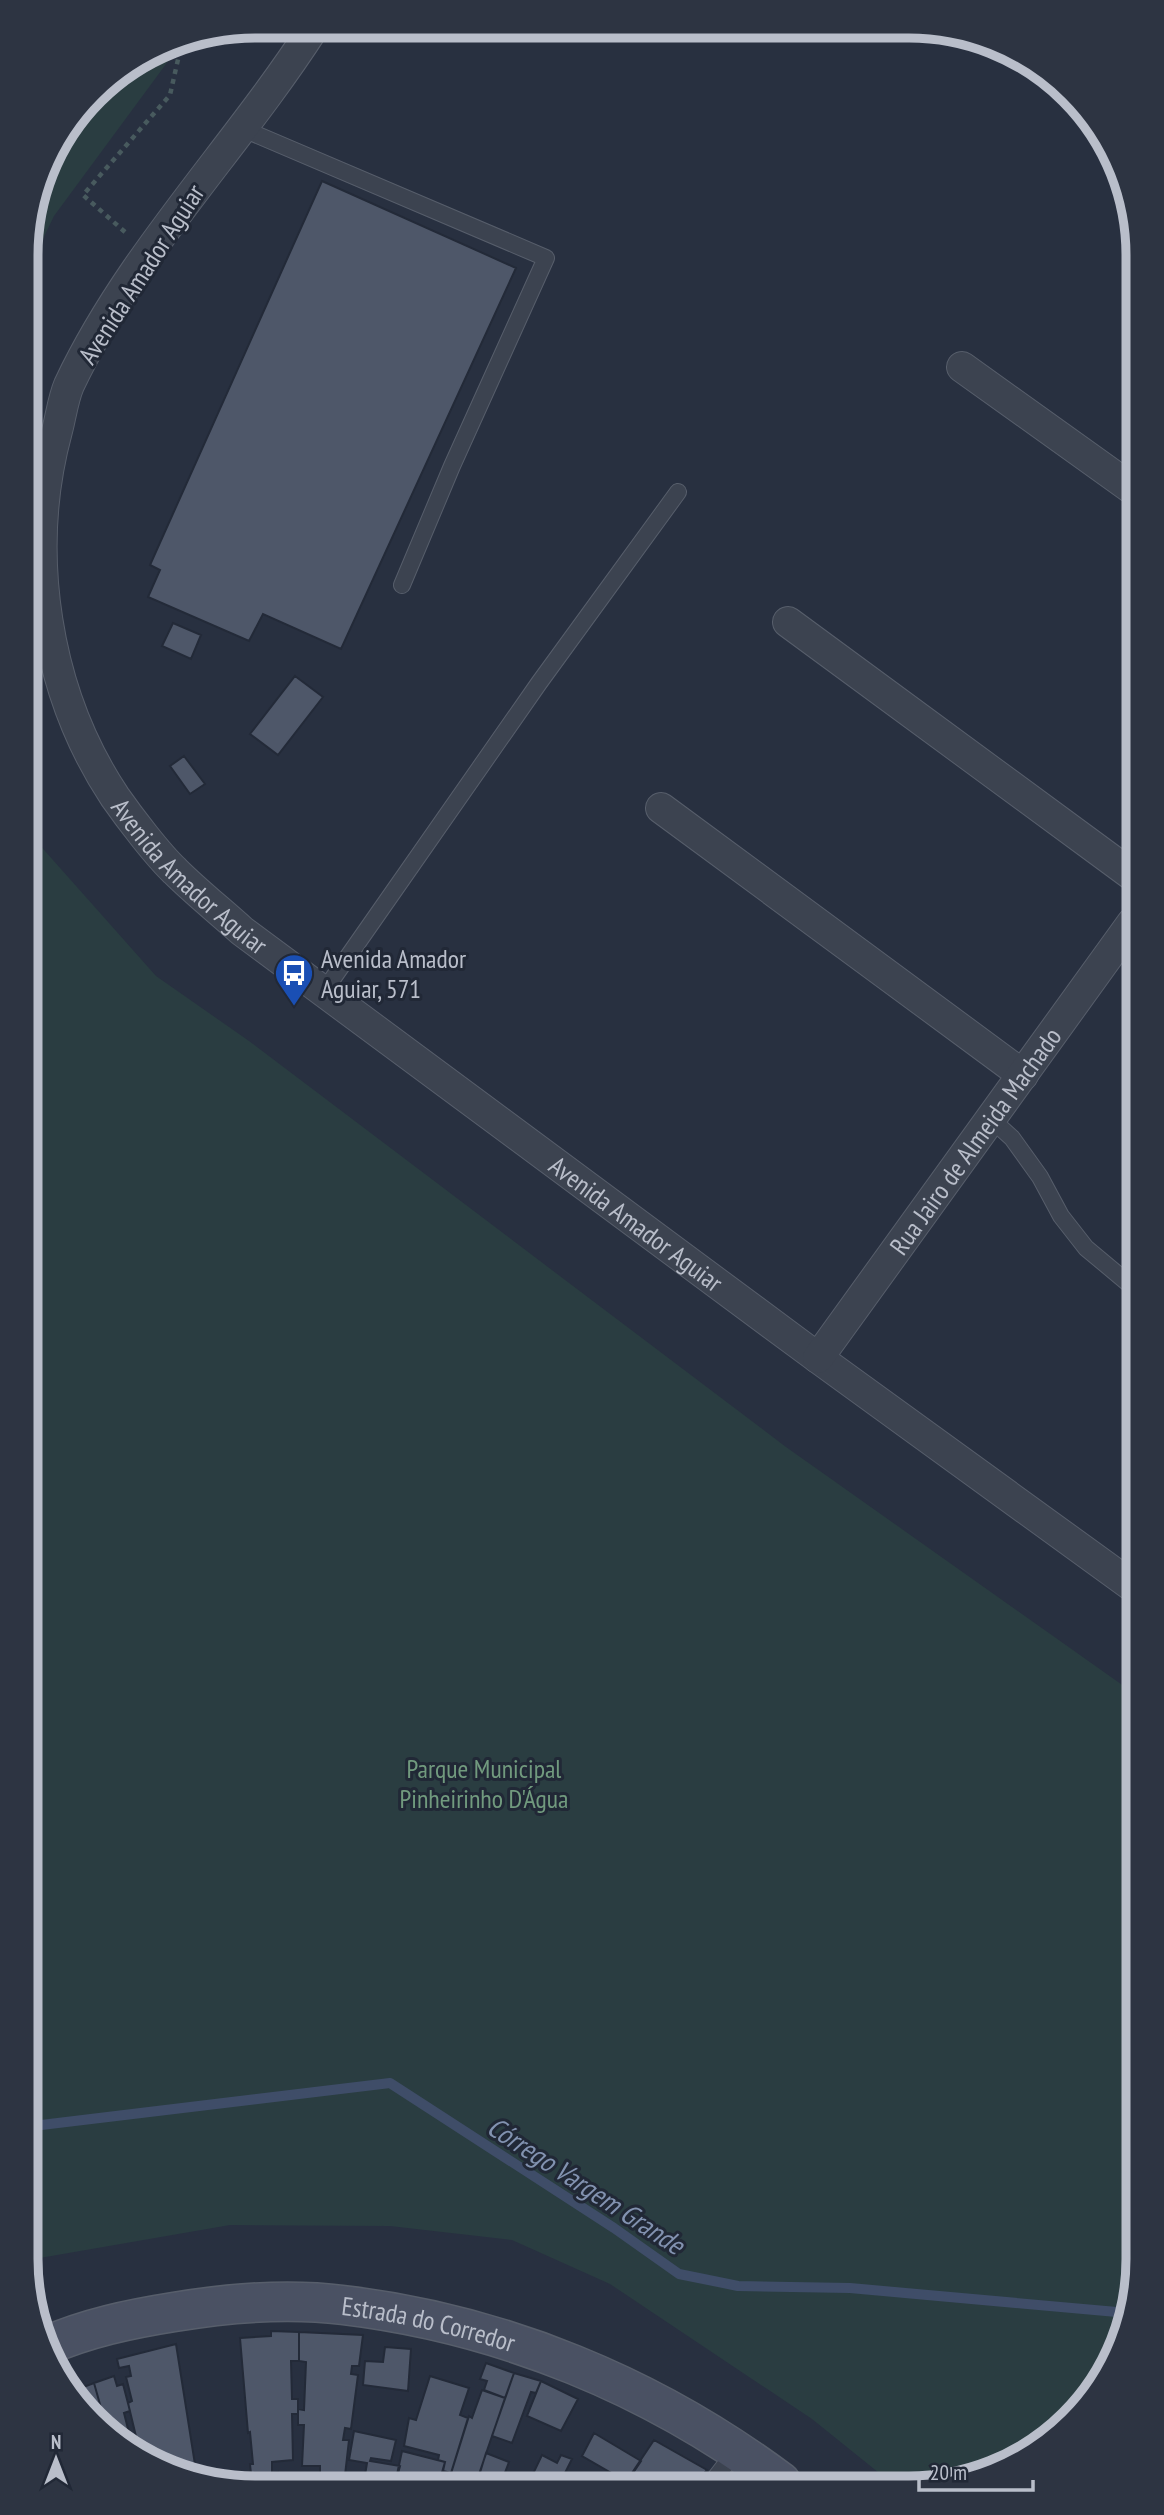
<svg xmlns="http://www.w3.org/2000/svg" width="1164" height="2515" font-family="'PT Sans Narrow',sans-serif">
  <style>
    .green { fill: #2a3d41 }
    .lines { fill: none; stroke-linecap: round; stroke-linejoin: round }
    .stream { stroke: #3f4d68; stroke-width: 10 }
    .building { fill: #4e5769; stroke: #232a38; stroke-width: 2 }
    .lane-casing { stroke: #575e6b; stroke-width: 18 }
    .street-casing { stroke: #575e6b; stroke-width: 32 }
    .secondary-casing { stroke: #575e6b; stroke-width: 41 }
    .path { stroke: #485a5e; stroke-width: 4.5; stroke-dasharray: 5 5; stroke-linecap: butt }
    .lane { stroke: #3c4350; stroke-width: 16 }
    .street { stroke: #3c4350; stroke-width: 30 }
    .secondary { stroke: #4a5163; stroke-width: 38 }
    .labels { text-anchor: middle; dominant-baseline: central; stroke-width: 6; stroke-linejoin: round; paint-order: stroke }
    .street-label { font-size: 26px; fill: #b9beca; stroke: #212836 }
    .poi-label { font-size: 26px; fill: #b9beca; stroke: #212836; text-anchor: start }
    .park-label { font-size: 26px; fill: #719a7e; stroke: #212836 }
    .water-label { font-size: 28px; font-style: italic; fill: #8292b0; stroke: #212836 }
    .rim { fill: none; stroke: #b9beca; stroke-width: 9 }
  </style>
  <rect width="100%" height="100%" fill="#283040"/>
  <!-- green -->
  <path class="green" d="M183,41l-129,175 -27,56v-32l23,-86 54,-70 64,-40z
    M29,833l127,143 93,65 537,406 349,247 2,581 -17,72 -30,52 -54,51 -68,31h-79l-77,-62 -202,-135 -98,-44 -122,-14 -160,-1 -196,34z"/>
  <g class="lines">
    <!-- stream -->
    <path class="stream" d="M33,2126l357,-43 224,145 65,46 59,12 112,2 278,25"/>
  </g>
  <!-- building -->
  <path class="building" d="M322,181l194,87 -175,381 -78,-35 -14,27 -101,-44 12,-27 -10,-5z
    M173,623l28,12 -10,24 -29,-13z
    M295,676l28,21 -45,58 -28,-21z
    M184,756l21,28 -15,10 -20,-28z
    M271,2331l28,1v29h-8l1,38h6v15h-6l1,46 -21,2v11l6,-1v5l20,-1v8h-46l-2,-20h3l-3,-32 -2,1 -8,-95 31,-2z
    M299,2332l64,3 -4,31h-7l-1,8 7,1 -7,54 -6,-1 -2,12h6l-5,44h-46v-9h22v-9h-18l2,-41h-6v-16l6,1 2,-48 -7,-1z
    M176,2344l21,133 -58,-28 -11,-46 4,-2 -6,-24 5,-1 -2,-10 -10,2 -2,-9z
    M385,2347l26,2 -3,42 -45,-6 2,-24 18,1z
    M486,2363l28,10 -9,25 -21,-8 3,-9 -7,-2z
    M514,2373l27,8 -5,12 -5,-1 -19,51 -20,-7z
    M114,2376l3,10 6,-2 7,27 -6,2 8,32 -24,-12 -14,-50z
    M430,2376l39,12 -9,27 8,3 -17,55 -8,-2 2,-9 -7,-2 1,-5 -35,-9 5,-28 7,2z
    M541,2381l37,18 -17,32 -34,-15z
    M94,2383l14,50 -38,-41z
    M482,2390l23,8 -29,85h-28l21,-67 3,2z
    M354,2431l42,9 -5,21 -20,-3 -1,3 30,5 -4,15 -31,-6 2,-12 -18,-3z
    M594,2433l47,28 -14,21 -45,-26z
    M654,2440l53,30 -10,12h-71z
    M402,2451l43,11 -6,21 -44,1z
    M486,2453l23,9 -8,21h-23v-4z
    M542,2455l15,8 4,-8 11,4 -12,24h-24l-6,-3z"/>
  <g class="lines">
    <!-- lane casing -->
    <g class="lane-casing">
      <path id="lane" d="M241,128l305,130 -94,208 -50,119
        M324,991l215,-308 139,-191
        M991,1119l21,19 28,39 21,39 25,32 48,40
        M712,2482l24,-31"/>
    </g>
    <!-- street casing -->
    <g class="street-casing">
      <g id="street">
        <path id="s1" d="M314,27c-77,120 -184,228 -245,358 -6,14 -8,31 -12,46 -33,121 -12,261 58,366 14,20 42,57 60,74 21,21 45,40 67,60l576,427 317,230"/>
        <path d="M962,367l169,121"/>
        <path d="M788,622l344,253"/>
        <path d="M661,808l362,267"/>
        <path id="s2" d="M818,1358l314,-435"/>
      </g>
    </g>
    <!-- secondary casing -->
    <g class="secondary-casing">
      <g id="secondary">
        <path id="s3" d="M46,2346c41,-18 84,-27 128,-34 54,-9 114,-14 169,-7 159,19 310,81 438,177"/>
      </g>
    </g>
    <!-- path -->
    <path class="path" d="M125,232l-42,-37 87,-100 9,-40 -12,-10"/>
    <!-- lane -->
    <use href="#lane" class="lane"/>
    <!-- street -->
    <use href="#street" class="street"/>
    <!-- secondary -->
    <use href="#secondary" class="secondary"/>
  </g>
  <!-- icons -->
  <defs>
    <g id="bus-pin" transform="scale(2.0125)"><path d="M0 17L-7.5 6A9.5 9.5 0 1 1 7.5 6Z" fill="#1a4fb4" stroke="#212836"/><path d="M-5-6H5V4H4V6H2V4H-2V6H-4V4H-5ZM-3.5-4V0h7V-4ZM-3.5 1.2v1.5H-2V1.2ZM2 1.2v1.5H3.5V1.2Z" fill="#fff"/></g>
  </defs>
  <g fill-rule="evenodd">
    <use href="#bus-pin" x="294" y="973"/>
  </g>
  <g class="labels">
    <!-- street labels -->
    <g class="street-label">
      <text transform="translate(141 274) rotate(-57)">Avenida Amador Aguiar</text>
      <text stroke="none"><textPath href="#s1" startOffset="973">Avenida Amador Aguiar</textPath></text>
      <text stroke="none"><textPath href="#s2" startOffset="268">Rua Jairo de Almeida Machado</textPath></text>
      <text stroke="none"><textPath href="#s1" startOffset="1540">Avenida Amador Aguiar</textPath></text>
      <text stroke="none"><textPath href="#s3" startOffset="390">Estrada do Corredor</textPath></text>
    </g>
    <!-- poi labels -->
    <g class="poi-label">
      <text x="321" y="958">Avenida Amador<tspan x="321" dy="30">Aguiar, 571</tspan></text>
    </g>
    <!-- park labels -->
    <g class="park-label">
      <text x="484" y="1768">Parque Municipal<tspan x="484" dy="30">Pinheirinho D'Água</tspan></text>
    </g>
    <!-- water labels -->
    <g class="water-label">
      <text transform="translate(586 2185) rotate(33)">Córrego Vargem Grande</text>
    </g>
  </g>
  <!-- crop -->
  <path d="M0 0H1164V2515H0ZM255 38H909A217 217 0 0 1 1126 255V2259A217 217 0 0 1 909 2476H255A217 217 0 0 1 38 2259V255A217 217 0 0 1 255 38Z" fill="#2d3442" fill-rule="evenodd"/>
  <path class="rim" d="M255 38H909A217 217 0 0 1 1126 255V2259A217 217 0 0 1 909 2476H255A217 217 0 0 1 38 2259V255A217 217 0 0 1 255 38Z"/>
  <!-- north arrow -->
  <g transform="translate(56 2459)" stroke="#212836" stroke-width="5" paint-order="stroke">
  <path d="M0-5L12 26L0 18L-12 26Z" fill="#b9beca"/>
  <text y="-10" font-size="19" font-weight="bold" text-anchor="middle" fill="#b9beca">N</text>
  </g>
  <!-- scale -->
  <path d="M919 2480v10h114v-10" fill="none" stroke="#b9beca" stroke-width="3.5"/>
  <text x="930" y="2480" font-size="21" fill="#b9beca" stroke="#212836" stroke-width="5" paint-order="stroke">20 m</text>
</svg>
